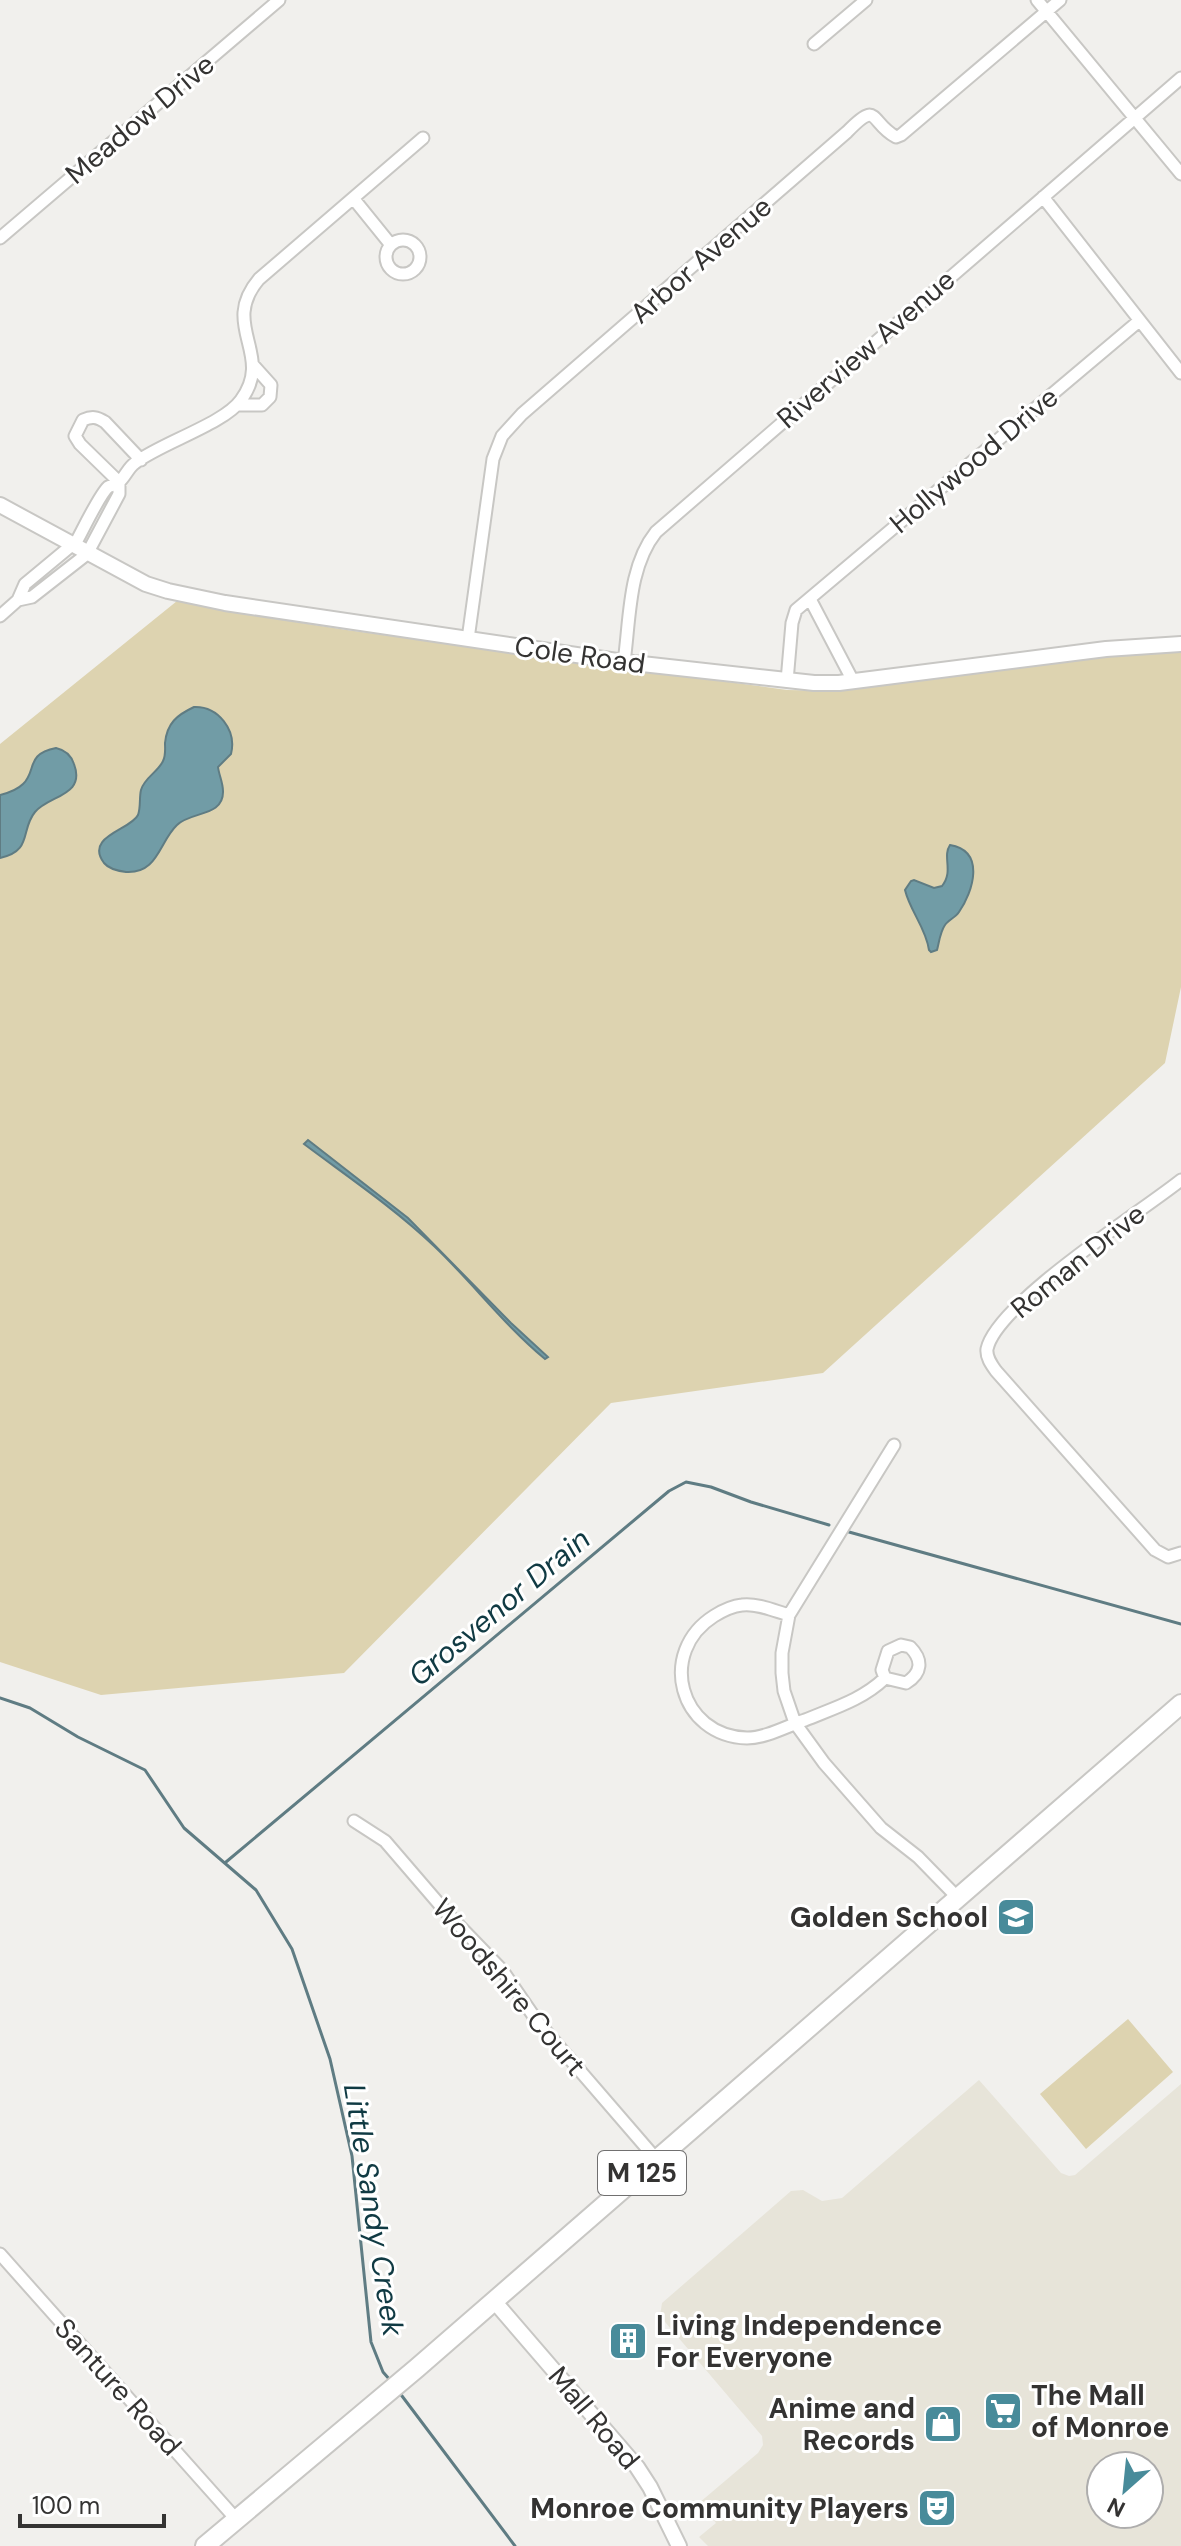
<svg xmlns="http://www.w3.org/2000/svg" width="1181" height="2546" font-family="'DM Sans',sans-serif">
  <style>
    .built { fill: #e7e4d9; fill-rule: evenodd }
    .green { fill: #ddd3b0 }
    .water { fill: #719ca6; stroke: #5f7c83; stroke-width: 2 }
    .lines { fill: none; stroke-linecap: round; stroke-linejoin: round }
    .stream { stroke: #5f7c83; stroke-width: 3 }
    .minor-casing { stroke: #c8c7c4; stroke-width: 15 }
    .tertiary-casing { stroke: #c8c7c4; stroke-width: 18 }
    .primary-casing { stroke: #c8c7c4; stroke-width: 22 }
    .minor { stroke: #fff; stroke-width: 11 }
    .tertiary { stroke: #fff; stroke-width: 14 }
    .primary { stroke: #fff; stroke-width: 18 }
    .labels { text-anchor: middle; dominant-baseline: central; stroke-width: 6; stroke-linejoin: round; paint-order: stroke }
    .shield { fill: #fff; stroke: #717070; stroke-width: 2 }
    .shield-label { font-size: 26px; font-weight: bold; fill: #343332 }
    .street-label { font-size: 28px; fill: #343332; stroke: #fff }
    .poi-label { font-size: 28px; font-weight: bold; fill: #343332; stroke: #fff; text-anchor: end }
    .water-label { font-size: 30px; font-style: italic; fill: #103a43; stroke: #fff }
  </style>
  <rect width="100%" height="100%" fill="#f1f0ed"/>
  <!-- built -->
  <path class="built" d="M979,2080l82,93 8,3 6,-1 106,-91v462h-473l-9,-9 17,-14 -17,-20 59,-50 5,-8 -1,-9 -102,-120 2,-13 129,-112 12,-1 19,11 20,-3zM1101,2466h48v48h-48z"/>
  <!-- green -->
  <path class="green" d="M177,601l49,10 121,19 440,60 52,1 271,-35 71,-7v338l-16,76 -342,310 -212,30 -267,270 -243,22 -101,-33v-918z
    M1128,2019l45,53 -87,77 -46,-55z"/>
  <!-- water -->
  <path class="water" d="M194,707c24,-1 43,23 37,47l-13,13c1,8 5,16 5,24 1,26 -32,20 -46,34 -18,17 -19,49 -51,47 -8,-1 -17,-3 -22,-9 -20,-27 27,-33 34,-48 3,-8 1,-17 3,-25 3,-12 17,-18 22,-29 3,-6 2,-12 2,-18 2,-20 12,-28 29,-36z
    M56,748c9,2 15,7 18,16 12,32 -25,31 -39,48 -15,18 -2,39 -35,46v-63c8,-2 17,-5 23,-11 14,-13 2,-30 33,-36z
    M950,845c36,6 23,47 9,67 -4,6 -11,8 -14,13 -5,7 -6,18 -8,25l-6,2 -2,-2c-3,-22 -19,-39 -24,-60l6,-9 3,-1 20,8 8,-2c12,-15 0,-29 8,-41z
    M308,1140l100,78 103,105 37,34 -3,2c-41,-34 -73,-77 -111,-113 -40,-38 -86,-69 -130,-102z"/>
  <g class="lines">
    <!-- stream -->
    <path class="stream" d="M849,1532l332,92
      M0,1698l30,10 48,29 67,33 39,58 72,62 36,59 38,110 22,97 19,186 12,30 7,8
      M226,1862l443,-371 17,-9 25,5 40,15 78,23
      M399,2392l116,154"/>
    <!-- minor casing -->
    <g class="minor-casing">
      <path id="minor" d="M1037,0l144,174
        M814,44l52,-44
        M1043,197l138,176
        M353,198l38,47
        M0,238l279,-238
        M386 257a17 17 0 1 1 34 0a17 17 0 1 1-34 0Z
        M238,405h24l8,-8 1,-12 -18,-20
        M119,482l-39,-38 -5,-8 8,-16c9,-4 14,-3 22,2l36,38
        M74,546c7,-12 25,-51 34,-59 3,-2 8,-2 11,-5 6,-5 9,-14 16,-19 26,-20 89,-39 106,-63 34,-46 -22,-74 18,-121l164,-141
        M810,599l43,82
        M18,600l14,-3 55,-43 32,-60v-12
        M0,616l18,-16 7,-16 47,-39
        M468,639l25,-180 9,-23 20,-22 325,-282c32,-33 22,-10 49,5l5,-2 159,-135
        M624,662c6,-42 4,-95 32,-130l525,-454
        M787,681l5,-58 4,-13 343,-289
        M1181,1180c-40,32 -184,123 -194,169 -1,8 4,15 9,22l159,179 13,7 13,-4
        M894,1445l-105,170 -7,38v20l2,18 11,32 29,40 57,65 37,29 40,41
        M789,1615c-14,-4 -32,-12 -47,-10 -10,1 -20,6 -28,11 -57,36 -35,120 33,122 19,0 40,-12 58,-18 29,-12 57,-20 80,-42l21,5c16,-10 17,-23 4,-36l-9,-2 -13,6 -6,19 3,8
        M354,1821l31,20 61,71 56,58 35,51 120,139
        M0,2254l236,265"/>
    </g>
    <!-- tertiary casing -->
    <g class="tertiary-casing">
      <path id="tertiary" d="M0,505l146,79 22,7 57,12 399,59 190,21h25l267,-34 75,-5
        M494,2301l143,166 13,20 29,59"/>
    </g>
    <!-- primary casing -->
    <g class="primary-casing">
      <path id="primary" d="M205,2546l212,-178 764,-664"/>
    </g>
    <!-- minor -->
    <use href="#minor" class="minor"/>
    <!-- tertiary -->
    <use href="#tertiary" class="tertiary"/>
    <!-- primary -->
    <use href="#primary" class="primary"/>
  </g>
  <!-- icons -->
  <defs>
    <g id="school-square" transform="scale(2)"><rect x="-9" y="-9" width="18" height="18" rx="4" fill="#488b9a" stroke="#fff"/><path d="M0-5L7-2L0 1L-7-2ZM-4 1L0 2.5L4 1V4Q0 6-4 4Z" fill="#fff"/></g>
    <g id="building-square" transform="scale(2)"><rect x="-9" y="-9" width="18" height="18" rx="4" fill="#488b9a" stroke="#fff"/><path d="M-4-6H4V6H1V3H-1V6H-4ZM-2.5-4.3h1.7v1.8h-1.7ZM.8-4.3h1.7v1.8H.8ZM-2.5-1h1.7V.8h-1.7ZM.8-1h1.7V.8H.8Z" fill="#fff"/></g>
    <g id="supermarket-square" transform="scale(2)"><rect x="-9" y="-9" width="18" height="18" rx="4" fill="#488b9a" stroke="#fff"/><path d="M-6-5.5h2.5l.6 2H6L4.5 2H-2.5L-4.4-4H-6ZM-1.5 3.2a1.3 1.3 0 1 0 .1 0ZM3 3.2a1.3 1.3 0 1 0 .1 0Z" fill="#fff"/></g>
    <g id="shop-square" transform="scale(2)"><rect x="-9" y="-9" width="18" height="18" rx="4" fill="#488b9a" stroke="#fff"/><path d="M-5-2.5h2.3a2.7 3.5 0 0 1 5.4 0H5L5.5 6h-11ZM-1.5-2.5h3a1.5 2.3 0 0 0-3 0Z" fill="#fff"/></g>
    <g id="theatre-square" transform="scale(2)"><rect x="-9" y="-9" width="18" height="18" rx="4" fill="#488b9a" stroke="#fff"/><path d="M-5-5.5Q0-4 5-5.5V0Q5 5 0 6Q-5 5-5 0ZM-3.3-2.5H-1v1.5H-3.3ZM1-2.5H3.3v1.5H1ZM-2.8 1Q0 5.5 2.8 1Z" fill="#fff"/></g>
  </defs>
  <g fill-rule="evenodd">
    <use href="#school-square" x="1016" y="1917"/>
    <use href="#building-square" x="628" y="2341"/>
    <use href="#supermarket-square" x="1003" y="2411"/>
    <use href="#shop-square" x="943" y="2424"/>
    <use href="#theatre-square" x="937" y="2508"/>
  </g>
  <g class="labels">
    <!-- shield labels -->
    <rect class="shield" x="598" y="2151" width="88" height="44" rx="6"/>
    <g class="shield-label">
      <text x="642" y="2173">M 125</text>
    </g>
    <!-- street labels -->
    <g class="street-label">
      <text transform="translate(140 119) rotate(-40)">Meadow Drive</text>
      <text transform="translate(701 260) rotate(-41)">Arbor Avenue</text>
      <text transform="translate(866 349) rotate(-41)">Riverview Avenue</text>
      <text transform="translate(974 460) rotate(-40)">Hollywood Drive</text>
      <text transform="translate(580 655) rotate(8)">Cole Road</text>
      <text transform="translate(1078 1261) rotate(-39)">Roman Drive</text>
      <text transform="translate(509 1987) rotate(50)">Woodshire Court</text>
      <text transform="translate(118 2387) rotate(48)">Santure Road</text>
      <text transform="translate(594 2418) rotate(50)">Mall Road</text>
    </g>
    <!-- poi labels -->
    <g class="poi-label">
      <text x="988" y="1917">Golden School</text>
      <text x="656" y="2325" text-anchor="start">Living Independence<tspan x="656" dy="32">For Everyone</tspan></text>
      <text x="1031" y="2395" text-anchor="start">The Mall<tspan x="1031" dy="32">of Monroe</tspan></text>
      <text x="915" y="2408">Anime and<tspan x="915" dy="32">Records</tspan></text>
      <text x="909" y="2508">Monroe Community Players</text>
    </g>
    <!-- water labels -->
    <g class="water-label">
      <text transform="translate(499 1607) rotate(-40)">Grosvenor Drain</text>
      <text transform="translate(374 2210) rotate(81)">Little Sandy Creek</text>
    </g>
  </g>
  <!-- north arrow -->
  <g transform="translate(1125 2490) rotate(207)"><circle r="38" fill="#ffffff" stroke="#aeadad" stroke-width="2"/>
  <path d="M0-6L14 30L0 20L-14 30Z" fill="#488b9a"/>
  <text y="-12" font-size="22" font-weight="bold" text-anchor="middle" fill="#343332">N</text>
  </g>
  <!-- scale -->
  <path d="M20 2514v12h144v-12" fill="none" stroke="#343332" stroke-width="4"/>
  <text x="32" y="2514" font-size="24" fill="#343332" stroke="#ffffff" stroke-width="6" paint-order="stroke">100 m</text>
</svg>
